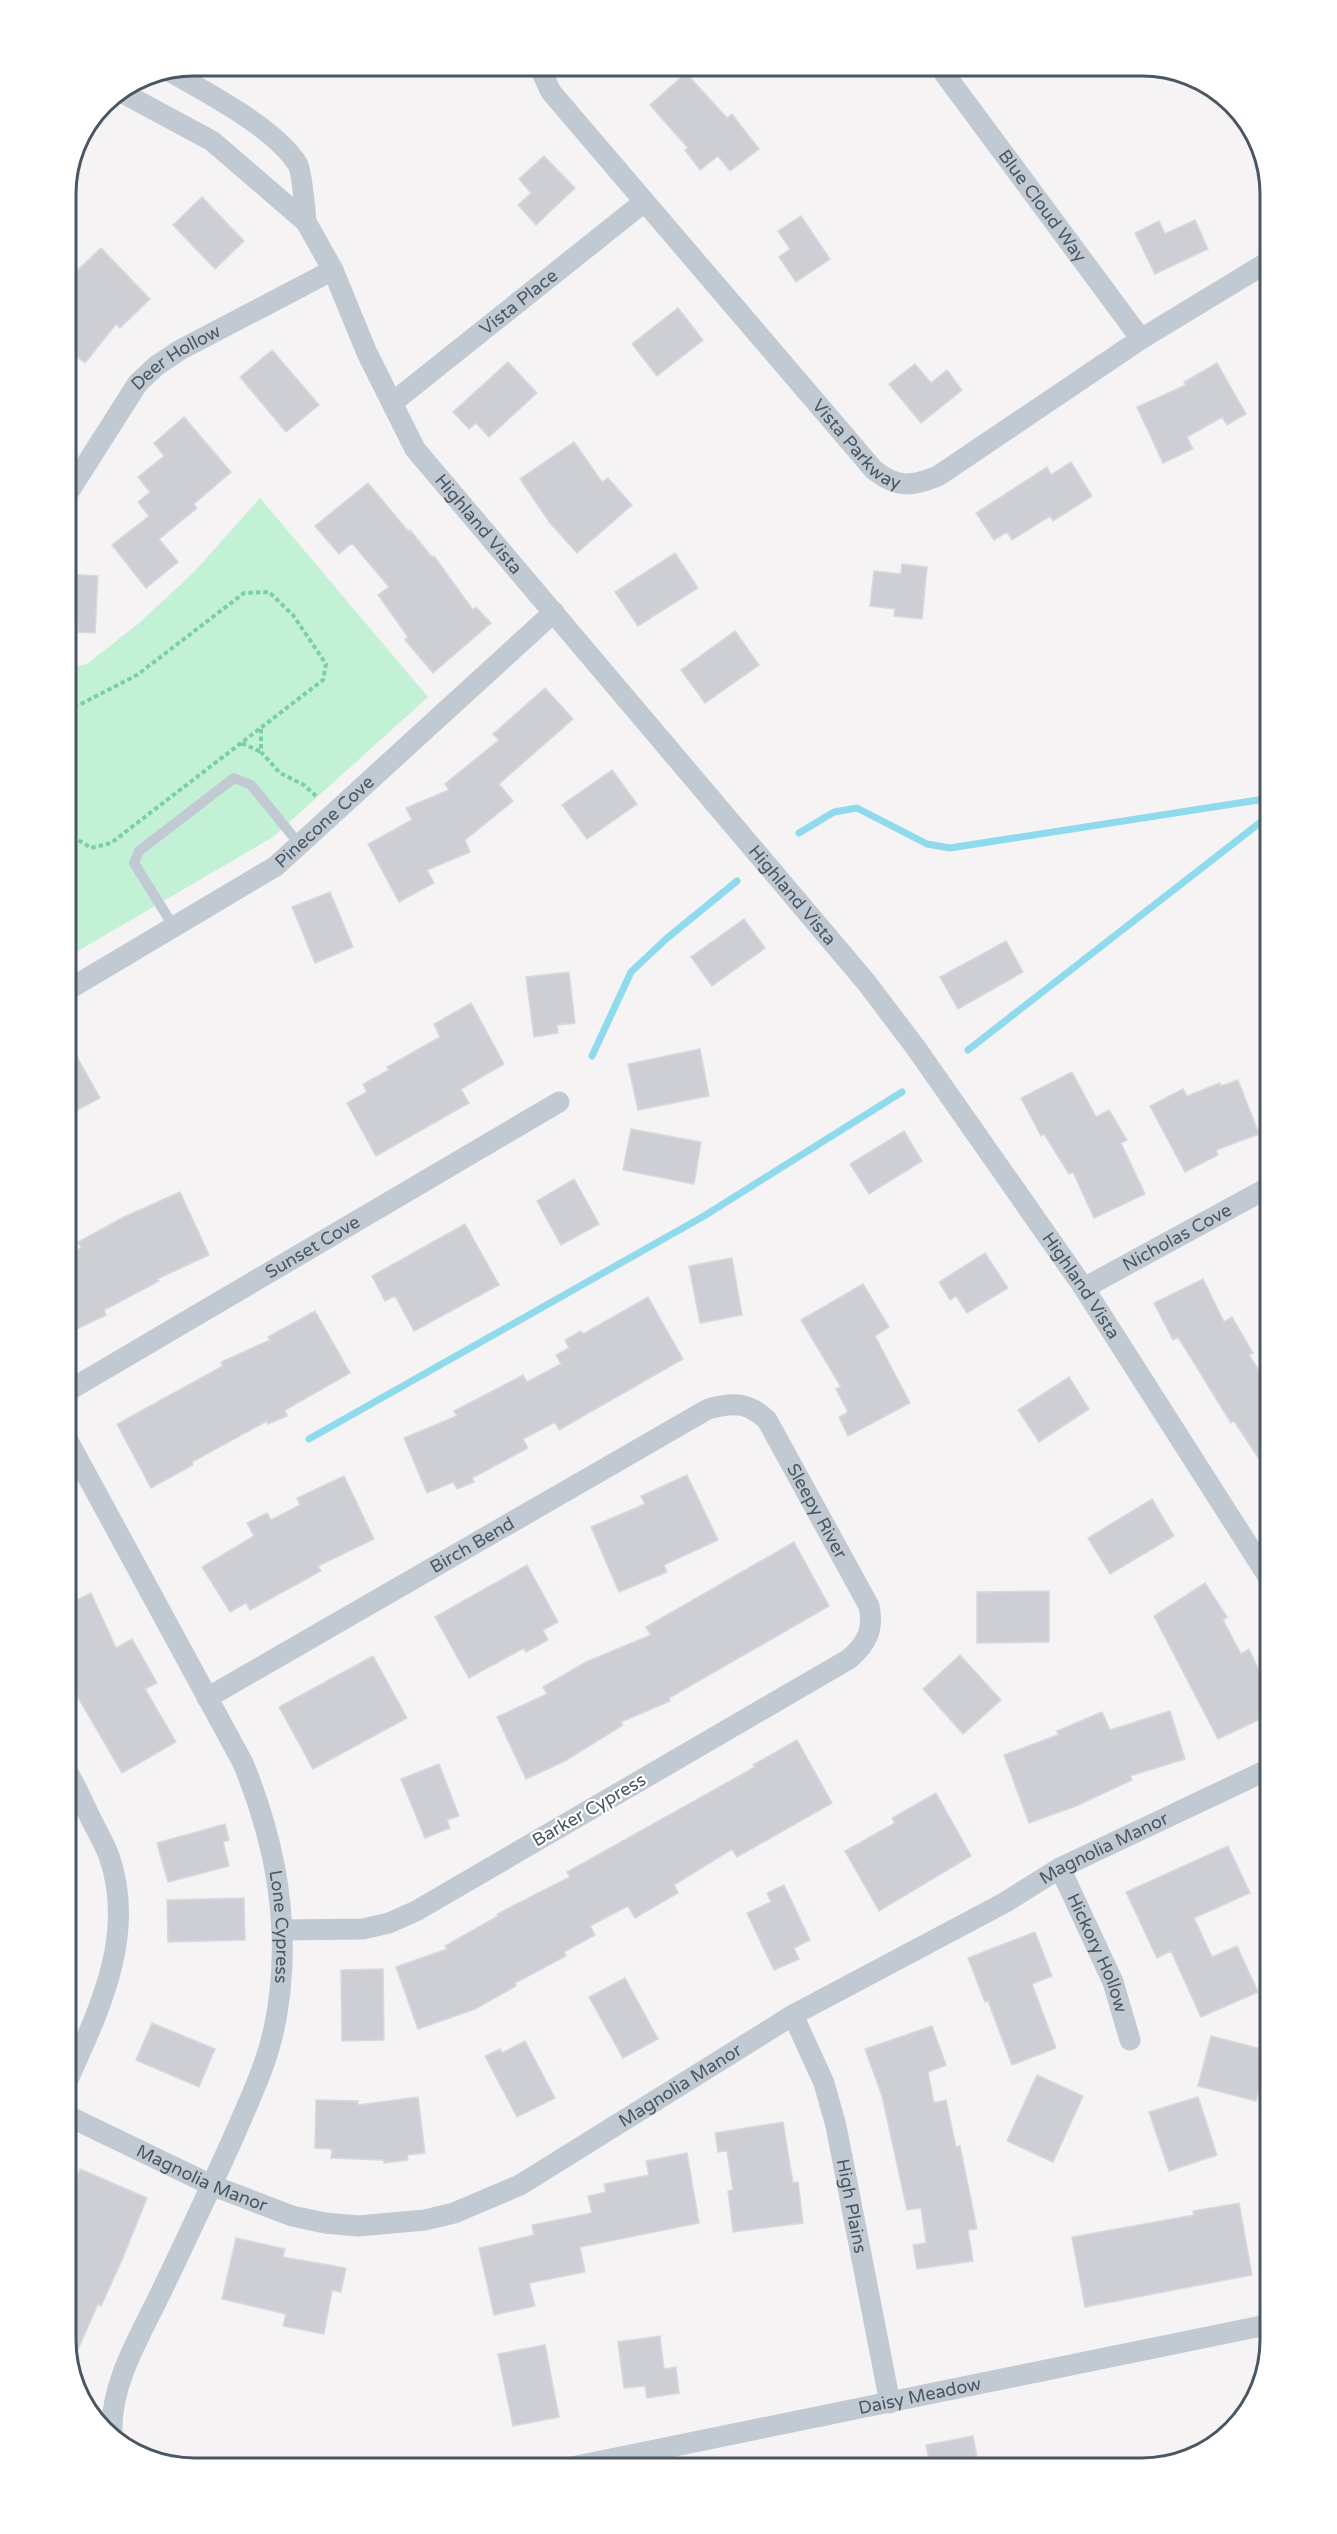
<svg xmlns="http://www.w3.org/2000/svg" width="1337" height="2534" font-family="'Varela Round',sans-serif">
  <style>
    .green { fill: #c3f1d5 }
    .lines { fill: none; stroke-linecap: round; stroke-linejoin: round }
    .stream { stroke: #90daee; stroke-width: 7 }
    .building { fill: #cdcfd5; stroke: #d7d9de; stroke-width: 1.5 }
    .path { stroke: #7ad0a6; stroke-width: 4; stroke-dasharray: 4.5 3; stroke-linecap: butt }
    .service { stroke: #c1cad2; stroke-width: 10 }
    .minor { stroke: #c1cad2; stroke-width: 21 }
    .labels { text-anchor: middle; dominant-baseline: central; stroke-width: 4.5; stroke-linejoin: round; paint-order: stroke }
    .street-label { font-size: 18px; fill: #4a5661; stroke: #fff }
    .rim { fill: none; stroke: #4a5661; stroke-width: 3 }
  </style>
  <rect width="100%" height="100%" fill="#f5f3f3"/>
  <!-- green -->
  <path class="green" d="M260,498l168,199 -155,140 -207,121v-289l21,-5 51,-40 56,-52z"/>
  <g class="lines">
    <!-- stream -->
    <path class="stream" d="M799,833l35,-21 23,-4 70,36 23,4 321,-50
      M968,1050l303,-236
      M592,1056l39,-84 35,-33 71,-58
      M309,1439l395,-223 198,-124"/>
  </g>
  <!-- building -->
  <path class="building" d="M686,73l41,45 5,-4 27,35 -29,22 -12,-15 -18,14 -15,-20 3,-2 -38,-43z
    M544,156l31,32 -39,37 -18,-20 13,-12 -12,-14z
    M202,197l42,44 -29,28 -42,-44z
    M801,216l29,43 -34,23 -17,-25 11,-8 -12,-18z
    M1195,220l13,29 -53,25 -20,-41 24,-12 6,13z
    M101,248l49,51 -30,29 -4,-4 -31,39 -19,-15v-67z
    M678,308l25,32 -46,36 -25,-32z
    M272,350l47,55 -33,27 -46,-55z
    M508,362l29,31 -48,44 -13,-14 -7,6 -16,-17z
    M1217,363l29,51 -19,11 -5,-8 -35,20 6,12 -30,14 -26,-56 49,-22 -2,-3z
    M915,364l16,19 16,-13 15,20 -41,33 -32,-39z
    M184,417l47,55 -37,32 3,4 -38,31 19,23 -32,26 -34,-43 37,-29 -11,-14 12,-10 -12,-15 26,-21 -10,-13z
    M574,442l28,40 6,-4 24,27 -55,48 -27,-30 -30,-44z
    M1071,462l21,34 -39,25 -3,-5 -38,24 -5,-8 -13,8 -18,-27 71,-46 4,8z
    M368,483l40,48 2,-1 22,27 2,-1 39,54 3,-3 15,16 -58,50 -28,-33 3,-3 -30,-42 11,-8 -37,-44 -13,11 -24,-28z
    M675,553l23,35 -60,38 -23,-34z
    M902,564l25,3 -5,52 -28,-3 1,-7 -25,-3 4,-35 27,3z
    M66,574l32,2 -3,57 -17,-1v-8h-12z
    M735,631l24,34 -54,38 -24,-33z
    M545,688l28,31 -74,65 14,17 -48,39 5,12 -43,18 7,13 -35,19 -31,-58 44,-24 -6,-12 43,-18 -4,-6 54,-44 -6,-6z
    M612,770l25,34 -50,35 -25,-34z
    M330,892l23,55 -38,16 -23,-56z
    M744,919l21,29 -53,38 -21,-29z
    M1006,941l17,31 -65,37 -18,-32z
    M569,972l6,51 -18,2 1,8 -24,4 -8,-60z
    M471,1003l33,61 -43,25 8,14 -93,53 -29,-53 20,-11 -4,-8 26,-14 -2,-3 53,-30 -6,-13z
    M66,1037l34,61 -34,18z
    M700,1049l9,47 -71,14 -10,-46z
    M1072,1072l24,45 13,-7 18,30 -6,3 24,51 -51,24 -21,-46 -4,2 -25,-40 -3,2 -20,-38z
    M1238,1080l21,54 -43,16 2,5 -33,17 -35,-66 33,-17 4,7 33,-13 1,3z
    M631,1129l70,13 -7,42 -71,-14z
    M904,1131l18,30 -53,33 -19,-30z
    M574,1179l25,45 -38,21 -24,-44z
    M180,1192l29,63 -52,24 2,2 -55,29 2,5 -40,19v-79l15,-7 -3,-6 46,-25z
    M465,1224l34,61 -85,46 -19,-35 -10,5 -13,-25z
    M985,1253l23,35 -41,25 -11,-17 -6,4 -11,-18z
    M732,1258l10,57 -42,8 -11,-57z
    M1203,1279l21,43 8,-5 21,36 -4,2 22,34v88l-37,-56 -3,2 -53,-86 -5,3 -19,-37z
    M863,1284l26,43 -14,9 35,67 -62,33 -9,-19 9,-5 -12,-23 5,-2 -40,-67z
    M648,1297l35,62 -124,71 -4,-8 -32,17 5,9 -56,30 2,4 -17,7 -4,-7 -26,11 -23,-55 53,-22 -3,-5 69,-36 4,7 34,-18 -5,-9 13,-7 -4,-8 16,-9 2,3z
    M315,1311l35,62 -65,37 2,6 -19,8 -1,-3 -75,41 1,3 -42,23 -34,-64 106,-58 -2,-4 49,-22 -2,-3z
    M1069,1377l20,32 -50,33 -21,-32z
    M687,1475l31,65 -54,25 3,7 -48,20 -28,-65 54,-23 -4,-8z
    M344,1476l30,63 -56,27 3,5 -71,39 -4,-7 -16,9 -28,-45 52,-31 -7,-13 20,-10 4,7 29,-15 -3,-7z
    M1152,1499l22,37 -64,38 -22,-36z
    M794,1542l35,64 -160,92 1,3 -49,21 2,3 -58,36 -39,18 -29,-62 50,-23 -4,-7 43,-25 65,-27 -5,-8z
    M527,1565l31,57 -15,8 5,10 -22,12 -2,-4 -55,30 -34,-61z
    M1205,1583l22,34 -4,3 18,34 8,-5 22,47v18l-53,25 -64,-123z
    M1049,1591v51l-72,1v-51z
    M91,1593l25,55 16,-9 25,44 -12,6 31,53 -54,31 -56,-96v-72z
    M960,1655l41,45 -38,34 -40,-45z
    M373,1656l34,62 -94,51 -34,-62z
    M1170,1711l15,48 -55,17 2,4 -56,26 -47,17 -25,-68 54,-20 -1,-4 45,-19 8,18z
    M797,1740l35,63 -95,54 -5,-8 -58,36 4,8 -43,25 -7,-12 -38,20 5,9 -31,17 2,4 -51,27 1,3 -41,23 -57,20 -22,-62 51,-18 -2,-3 53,-30 -1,-2 73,-37 -3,-5 188,-105 -2,-2z
    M439,1764l20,52 -12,4 3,8 -25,10 -24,-59z
    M936,1793l35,63 -92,55 -34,-60 50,-28 -3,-5z
    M225,1824l4,16 -6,2 6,24 -61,16 -11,-39z
    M1228,1846l22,47 -56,25 18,39 25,-11 21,46 -57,25 -30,-66 -14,7 -31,-66z
    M784,1885l26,55 -16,8 5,11 -25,11 -27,-57 24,-11 -4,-9z
    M244,1898l1,42 -77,2 -1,-42z
    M1035,1932l17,44 -20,8 24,64 -44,17 -24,-64 -3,1 -17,-44z
    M383,1969l1,71 -42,1 -1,-71z
    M625,1978l33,61 -35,19 -34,-61z
    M152,2023l63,26 -16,38 -63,-27z
    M932,2026l14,39 -18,7 6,31 12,-3 10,47 4,-1 17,83 -9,1 5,31 -56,8 -4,-24 13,-2 -5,-35 -14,2 -25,-114 -17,-47z
    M1211,2036l58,15 -13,50 -58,-15z
    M525,2041l30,57 -38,19 -32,-61 15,-7 2,4z
    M1037,2075l46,21 -30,66 -46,-21z
    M418,2097l7,56 -18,2 1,5 -24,3v-3l-53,-2 1,-9 -17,-1 1,-48 42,1v4z
    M1198,2097l19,58 -48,16 -20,-59z
    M783,2122l10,61 5,-1 5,41 -70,9 -5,-41 5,-1 -6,-39 -9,1 -3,-19z
    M687,2153l12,70 -119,24 5,25 -56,11 6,23 -41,9 -15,-67 55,-13 -2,-10 60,-12 -4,-17 18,-4 -2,-8 45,-9 -3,-14z
    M80,2169l67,29 -25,62 -21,46 -3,-2 -27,61 -5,-26v-137z
    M1239,2203l13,72 -167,32 -13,-70 122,-22 -1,-4z
    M236,2238l49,11 -2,8 63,11 -5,24 -9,-2 -8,44 -41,-8 3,-12 -64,-15z
    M660,2336l4,33 12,-2 3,26 -32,5 -2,-12 -21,2 -6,-46z
    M545,2345l14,72 -46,9 -15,-72z
    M973,2436l6,32h-48l-5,-23z"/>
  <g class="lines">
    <!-- path -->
    <path class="path" d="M261,729v23l19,21 24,12 13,12
      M242,743l19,9
      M66,832l25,16 20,-5 212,-163 3,-16 -33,-49 -24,-23 -25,1 -107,82 -58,30 -13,2"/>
    <!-- service -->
    <path class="service" d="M174,927l-40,-64 5,-12 95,-73 17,7 49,60"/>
    <!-- minor -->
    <g class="minor">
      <path id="s1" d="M539,66l12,26 323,378c23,18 37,17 64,6l203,-137 130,-79"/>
      <path id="s2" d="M949,66l-5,7 197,266"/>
      <path d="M169,71c38,22 103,55 128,92 5,7 8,47 9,59"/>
      <path id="s3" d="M121,92l91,49 94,81 27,48 34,83 48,96 451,533 50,66 168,240 187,293"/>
      <path id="s4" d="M392,403l252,-201"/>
      <path id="s5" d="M66,496l72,-113 18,-17 24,-16 153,-80"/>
      <path id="s6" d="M66,991l210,-125 278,-254"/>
      <path id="s7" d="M1084,1288l187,-102"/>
      <path id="s8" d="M66,1392l493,-290"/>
      <path id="s9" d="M66,1437l177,326c35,85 50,175 31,266 -8,37 -25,72 -40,107 -23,51 -47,102 -71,152 -21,45 -53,94 -51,145"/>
      <path id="s10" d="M207,1698l501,-289c25,-7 40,-7 59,11l102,186c5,23 -2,38 -20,53l-433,252 -27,12 -26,6 -81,1"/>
      <path id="s11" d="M1060,1868l53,114 17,58"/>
      <path id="s12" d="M793,2015l31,68 12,43 54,277"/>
      <path d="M66,2084c32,-72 71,-148 43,-228 -5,-13 -12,-25 -18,-37 -8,-16 -15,-34 -25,-49"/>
      <path id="s13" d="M66,2115l145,70 81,31 33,7 33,3 67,-6 29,-7 66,-28 273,-170 211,-112 56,-35 211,-100"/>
      <path id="s14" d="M567,2468l704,-144"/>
    </g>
  </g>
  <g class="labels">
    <!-- street labels -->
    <g class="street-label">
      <text stroke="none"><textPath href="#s2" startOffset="174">Blue Cloud Way</textPath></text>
      <text stroke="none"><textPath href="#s4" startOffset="162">Vista Place</textPath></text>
      <text stroke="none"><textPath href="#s5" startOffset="180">Deer Hollow</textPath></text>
      <text stroke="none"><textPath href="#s1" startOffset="496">Vista Parkway</textPath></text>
      <text stroke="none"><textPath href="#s3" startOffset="578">Highland Vista</textPath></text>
      <text stroke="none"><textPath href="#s6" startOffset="310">Pinecone Cove</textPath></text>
      <text stroke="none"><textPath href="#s3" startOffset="1064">Highland Vista</textPath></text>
      <text stroke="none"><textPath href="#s7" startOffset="106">Nicholas Cove</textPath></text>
      <text stroke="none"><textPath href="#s8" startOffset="286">Sunset Cove</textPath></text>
      <text stroke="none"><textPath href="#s3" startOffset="1550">Highland Vista</textPath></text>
      <text stroke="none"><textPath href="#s10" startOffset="746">Sleepy River</textPath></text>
      <text stroke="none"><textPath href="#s10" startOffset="306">Birch Bend</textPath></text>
      <text transform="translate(589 1810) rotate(-30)">Barker Cypress</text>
      <text stroke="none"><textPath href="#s13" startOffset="1158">Magnolia Manor</textPath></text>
      <text stroke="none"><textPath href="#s9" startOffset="540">Lone Cypress</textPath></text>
      <text stroke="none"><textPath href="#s11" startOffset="93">Hickory Hollow</textPath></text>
      <text stroke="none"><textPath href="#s13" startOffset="672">Magnolia Manor</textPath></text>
      <text stroke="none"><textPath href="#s13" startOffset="150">Magnolia Manor</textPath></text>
      <text stroke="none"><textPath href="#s12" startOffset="201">High Plains</textPath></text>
      <text stroke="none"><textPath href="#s14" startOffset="360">Daisy Meadow</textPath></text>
    </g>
  </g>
  <!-- crop -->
  <path d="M0 0H1337V2534H0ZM194 76H1142A118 118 0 0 1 1260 194V2340A118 118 0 0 1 1142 2458H194A118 118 0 0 1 76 2340V194A118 118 0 0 1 194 76Z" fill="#fff" fill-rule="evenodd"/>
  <path class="rim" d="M194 76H1142A118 118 0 0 1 1260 194V2340A118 118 0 0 1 1142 2458H194A118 118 0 0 1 76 2340V194A118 118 0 0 1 194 76Z"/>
</svg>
